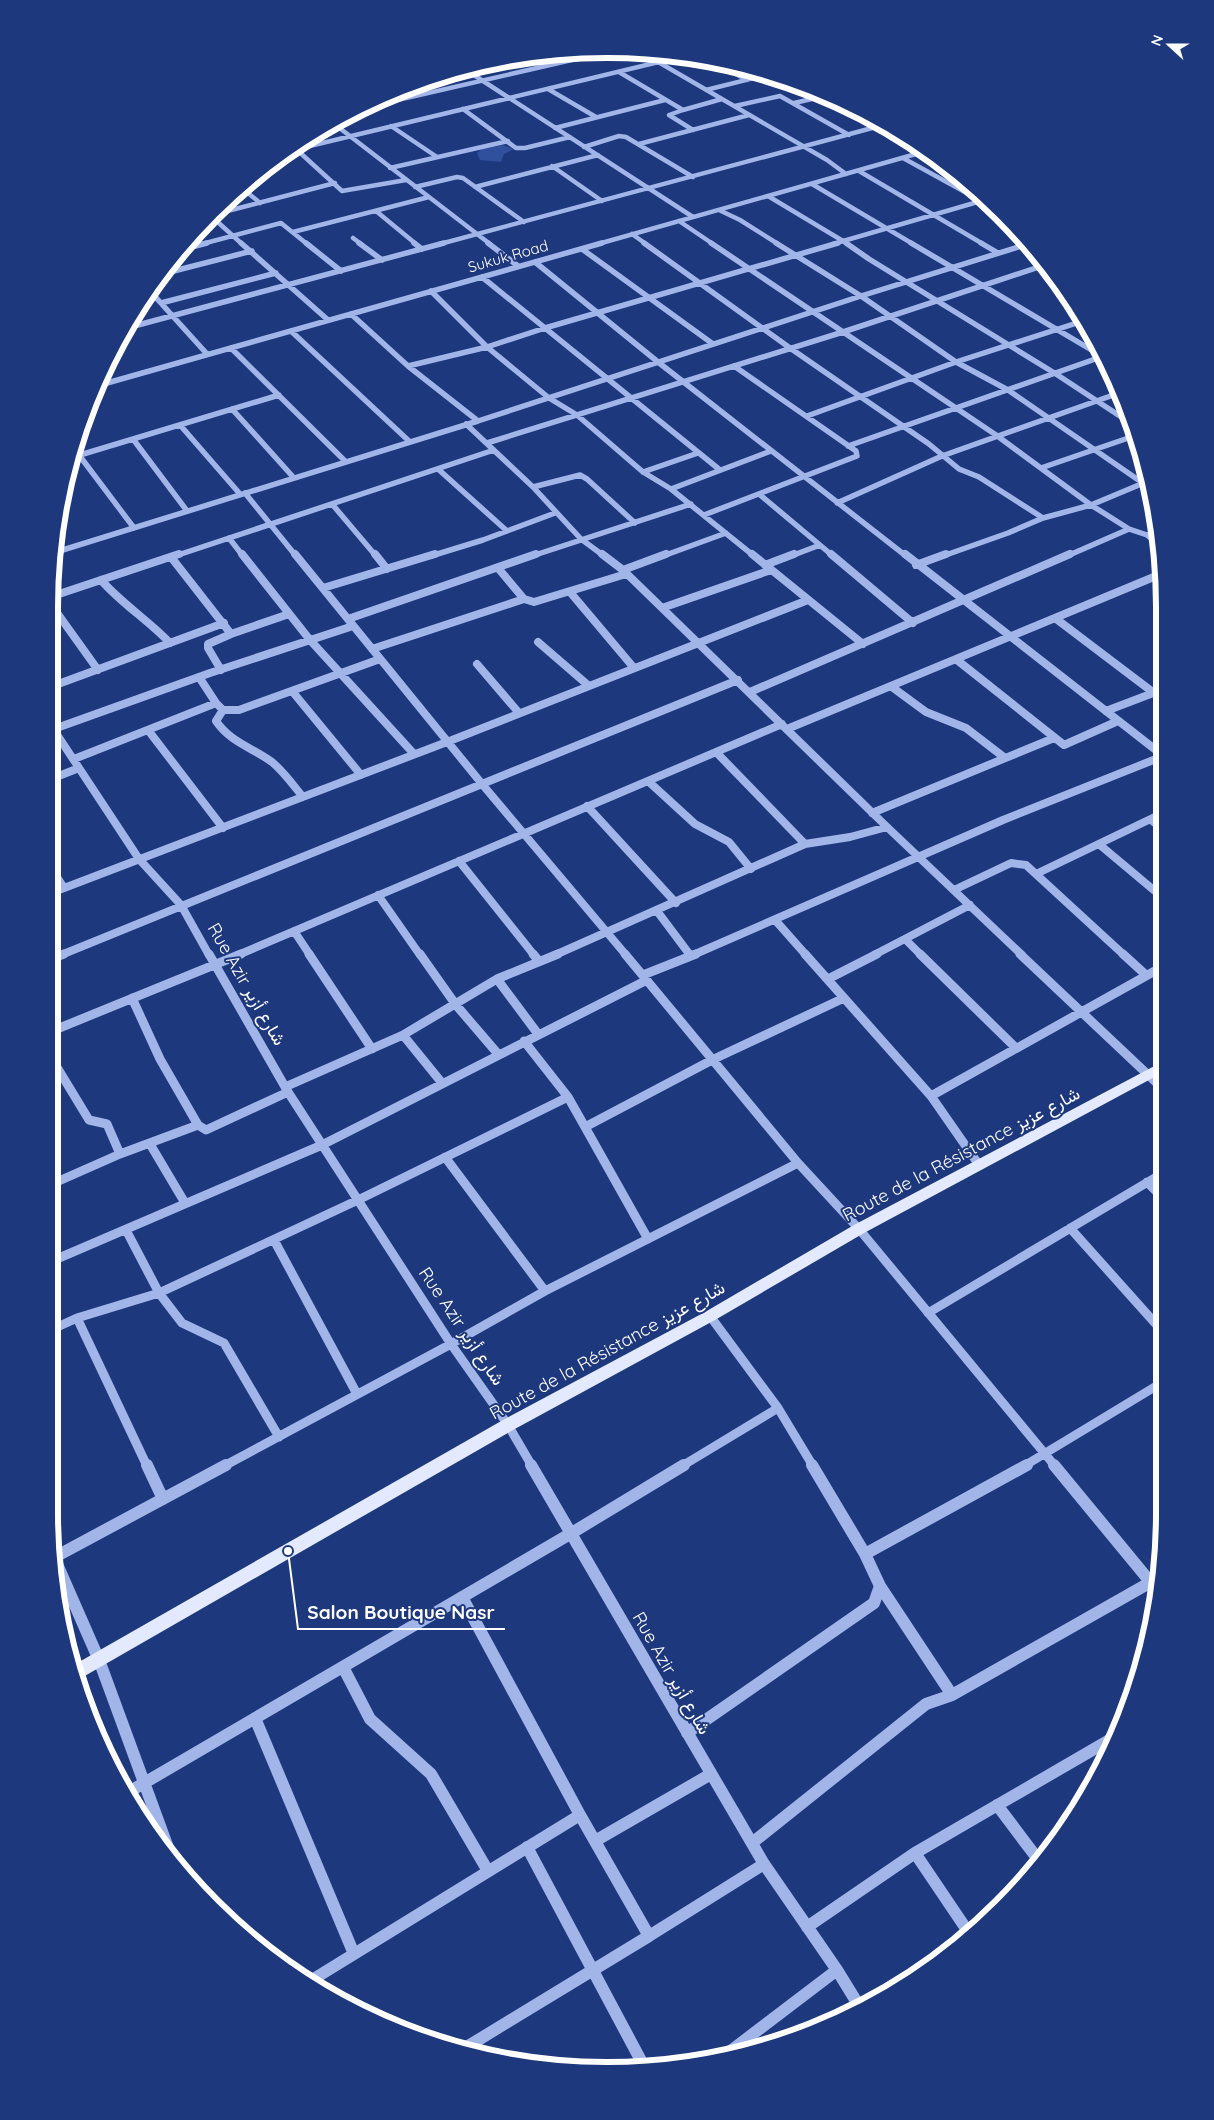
<svg xmlns="http://www.w3.org/2000/svg" width="1214" height="2120" font-family="Quicksand,Vazirmatn,sans-serif">
  <style>
    .green { fill: #304f9c }
    .lines { fill: none; stroke-linecap: round; stroke-linejoin: round }
    .minor-far4 { stroke: #a1b5e8; stroke-width: 4.5 }
    .minor-far3 { stroke: #a1b5e8; stroke-width: 5.5 }
    .minor-far2 { stroke: #a1b5e8; stroke-width: 8 }
    .minor-far1 { stroke: #a1b5e8; stroke-width: 9 }
    .minor { stroke: #a1b5e8; stroke-width: 12 }
    .major { fill: #e3e9fe; fill-rule: evenodd }
    .labels { text-anchor: middle; dominant-baseline: central; stroke-width: 4; stroke-linejoin: round; paint-order: stroke }
    .far-street-label { font-size: 15px; fill: #fff; stroke: #1e387e }
    .street-label { font-size: 18px; fill: #fff; stroke: #1e387e }
    .rim { fill: none; stroke: #fff; stroke-width: 6 }
    .leader { fill: none; stroke: #fff; stroke-width: 2 }
    .callout-dot { fill: #fff; stroke: #1e387e; stroke-width: 2 }
    .callout-label { font-size: 19px; text-anchor: middle; font-weight: bold; fill: #fff; stroke: #1e387e; stroke-width: 4; stroke-linejoin: round; paint-order: stroke }
  </style>
  <rect width="100%" height="100%" fill="#1e387e"/>
  <!-- green -->
  <path class="green" d="M502,145l12,4 -10,5 -3,8 -21,-2 -3,-7 5,-4z"/>
  <g class="lines">
    <!-- minor-far4 -->
    <path class="minor-far4" d="M641,52l186,108 19,14
      M712,61l35,19
      M463,68l230,149
      M619,72l64,38 39,-11
      M548,89l48,28
      M706,90l64,-16
      M794,103l31,-7
      M735,106l45,-10 69,39
      M463,109l53,39h9l45,-11
      M354,110l257,-59
      M683,110l-14,5 24,15
      M333,123l157,121
      M391,126l46,31
      M555,128l110,-28
      M639,144l110,-29
      M584,147l35,-11 7,1 67,40
      M296,149l46,42 64,-11
      M289,151l399,-96
      M903,158l100,55
      M552,166l50,35
      M390,168l118,-27
      M859,171l124,73
      M812,184l101,60
      M415,187l42,-10 6,1 61,44
      M475,187l123,-32
      M242,188l18,15
      M768,196l80,48
      M719,210l21,10 38,24
      M376,211l40,33
      M212,215l123,-32
      M211,216l31,28
      M679,221l34,23
      M293,232l136,-35
      M632,234l14,10
      M353,238l8,6
      M202,244l79,-21 26,21
      M440,244l447,-120
      M598,244l325,-92
      M833,244l148,-43"/>
    <!-- minor-far3 -->
    <path class="minor-far3" d="M241,243l87,77
      M306,243l35,28
      M359,243l23,17
      M414,243l8,6
      M488,243l30,23
      M644,243l146,105 139,96 30,25 20,8 64,41
      M711,243l285,192 95,70 38,24 18,6 14,11
      M776,243l85,53 95,66 52,28 142,98
      M846,243l23,16 187,115 79,52
      M911,243l189,112
      M981,243l17,10
      M582,249l131,95
      M180,250l27,-7
      M535,262l123,100 248,194
      M162,274l90,-23
      M482,277l238,193
      M150,291l57,63
      M431,291l56,56 62,51 28,17 66,57 28,17 83,67
      M161,303l115,-30
      M123,329l321,-86
      M291,331l119,111
      M231,348l115,114
      M408,366l79,-19 58,-19 293,-85
      M100,385l502,-142
      M232,409l62,69
      M807,416l149,-54 127,-41
      M478,421l383,-125 167,-52
      M466,424l67,63 48,52 23,17
      M180,425l60,69
      M133,439l54,72
      M487,443l356,-111 202,-67
      M848,446l253,-89
      M79,455l55,73
      M70,458l209,-63
      M1041,468l96,-33
      M438,469l69,62
      M643,472l55,-19
      M533,487l47,-12 7,4 48,44
      M671,489l100,-38
      M245,493l51,63
      M759,494l74,62
      M837,503l105,-47 177,-63
      M332,504l44,52
      M704,515l153,-59 -1,-5 -122,-85
      M1147,535l12,-5
      M229,538l14,18
      M53,553l425,-132 -70,-55 -57,-52
      M175,556l319,-106
      M431,556l52,-16 72,-27
      M532,556l159,-52
      M663,556l63,-23
      M791,556l29,-11
      M943,556l65,-23 35,-15 48,-13 55,-23
      M1067,556l62,-27"/>
    <!-- minor-far2 -->
    <path class="minor-far2" d="M242,554l68,86 104,114
      M295,554l187,230 144,171
      M375,554l12,15
      M602,554l21,16 264,257 135,128
      M752,554l111,90
      M831,554l82,69
      M905,554l256,200
      M171,557l60,77 58,-20
      M765,565l29,-11
      M916,565l30,-11
      M498,568l26,31 10,3 92,-28
      M623,570l43,-16
      M101,580c21,24 47,40 69,63
      M323,588l112,-34
      M570,592l64,76
      M50,597l129,-43
      M50,603l48,67
      M662,608l109,-38
      M1055,618l99,75
      M348,619l188,-65
      M538,642l51,44
      M372,649l152,-50
      M957,660l107,85 54,-24
      M477,664l42,49
      M221,670l-13,-22v-4l23,-10
      M199,677l17,26
      M50,687l174,-64
      M892,687l34,25 40,16 39,30
      M292,691l69,84
      M750,692l320,-138
      M223,710l-7,11c14,21 37,27 56,41 12,10 21,23 31,35
      M1106,711l55,-21
      M50,724l89,135 42,46 28,50
      M787,729l374,-155
      M51,730l159,-57 143,-47
      M148,730l75,98
      M716,752l89,92
      M74,759l142,-56 7,7h16l141,-51
      M51,779l28,-11
      M648,781l47,43 34,18 22,27
      M587,806l89,97
      M872,813l182,-75
      M1151,820l11,8
      M1100,845l62,52
      M459,861l75,94
      M51,868l13,20
      M1036,874l125,-60
      M954,890l57,-27 15,2 98,90
      M51,893l396,-151 361,-142
      M378,895l42,60
      M657,911l33,44
      M776,921l30,34
      M294,931l16,24
      M905,939l16,16
      M61,955l677,-275
      M238,955l544,-231
      M555,955l250,-111 45,-7 37,-10
      M693,955l310,-135 158,-63
      M874,955l96,-50"/>
    <!-- minor-far1 -->
    <path class="minor-far1" d="M209,954l79,138 163,252 57,81 24,41
      M309,954l63,95
      M420,954l36,51 42,49
      M533,954l6,7
      M625,954l173,209 61,66 196,237
      M689,954l2,2
      M805,954l126,142 48,69
      M920,954l96,94
      M1020,954l142,134
      M1123,954l23,21
      M51,959l13,-5
      M643,975l53,-21
      M497,979l41,55
      M828,979l49,-25
      M132,998l28,61 38,66 8,5 82,-38
      M52,1031l189,-77
      M403,1035l39,48
      M524,1041l44,56
      M52,1059l37,61 18,4 13,30
      M285,1087l118,-52 94,-56 61,-25
      M931,1096l231,-129
      M585,1127l63,112
      M150,1144l35,59
      M445,1157l100,134
      M1147,1182l16,16
      M52,1184l68,-30 78,-29
      M1070,1228l93,104
      M126,1230l33,63 23,30 42,20 55,94
      M274,1240l83,154
      M52,1261l270,-116 325,-165
      M928,1313l235,-140
      M710,1316l68,92 35,58
      M77,1318l70,148
      M53,1329l24,-11 82,-25 199,-93 210,-103 17,30 129,-68 130,-61
      M224,1466l227,-122 94,-53 253,-128
      M682,1466l96,-58
      M1024,1466l139,-84"/>
    <!-- minor -->
    <path class="minor" d="M147,1465l16,34
      M531,1465l233,399 73,106 24,39
      M1054,1465l103,125
      M865,1554l162,-89
      M53,1555l46,105 75,204
      M53,1558l173,-93
      M880,1586l72,109
      M462,1597l118,218
      M343,1667l27,52 61,55 57,97
      M255,1718l99,236
      M687,1733l187,-130 6,-17 -15,-32 -53,-89
      M127,1793l443,-259 114,-69
      M997,1805l43,57
      M595,1841l116,-67
      M752,1843l174,-139 26,-9 199,-113
      M527,1847l119,223
      M915,1853l56,83
      M807,1927l108,-74 198,-115
      M307,1983l273,-168 69,121 115,-72
      M460,2051l189,-115
      M720,2059l117,-89"/>
    <!-- major -->
    <path class="major" d="M1162,1062v11l-298,160 -149,87 -202,110 -437,251 -4,-15 431,-246 202,-108 149,-87z"/>
  </g>
  <g class="labels">
    <!-- far-street labels -->
    <g class="far-street-label">
      <text transform="translate(508 256) rotate(-16)">Sukuk Road</text>
    </g>
    <!-- street labels -->
    <g class="street-label">
      <text transform="translate(247 984) rotate(60)">Rue Azir شارع أزير</text>
      <text transform="translate(961 1154) rotate(-28)">Route de la Résistance شارع عزيز</text>
      <text transform="translate(462 1326) rotate(56)">Rue Azir شارع أزير</text>
      <text transform="translate(607 1350) rotate(-29)">Route de la Résistance شارع عزيز</text>
      <text transform="translate(672 1673) rotate(60)">Rue Azir شارع أزير</text>
    </g>
  </g>
  <!-- crop -->
  <path d="M0 0H1214V2120H0ZM607 58H607A549 549 0 0 1 1156 607V1513A549 549 0 0 1 607 2062H607A549 549 0 0 1 58 1513V607A549 549 0 0 1 607 58Z" fill="#1e387e" fill-rule="evenodd"/>
  <path class="rim" d="M607 58H607A549 549 0 0 1 1156 607V1513A549 549 0 0 1 607 2062H607A549 549 0 0 1 58 1513V607A549 549 0 0 1 607 58Z"/>
  <!-- callouts -->
  <path class="leader" d="M288 1551L298 1629H505"/>
  <circle class="callout-dot" cx="288" cy="1551" r="5"/>
  <g class="callout-label">
    <text x="401" y="1619">Salon Boutique Nasr</text>
  </g>
  <!-- north arrow -->
  <g transform="translate(1169 45) rotate(291)" stroke="#1e387e" stroke-width="4" paint-order="stroke">
  <path d="M0-4L9 19L0 12L-9 19Z" fill="#ffffff"/>
  <text y="-8" font-size="14" font-weight="bold" text-anchor="middle" fill="#ffffff">N</text>
  </g>
</svg>
